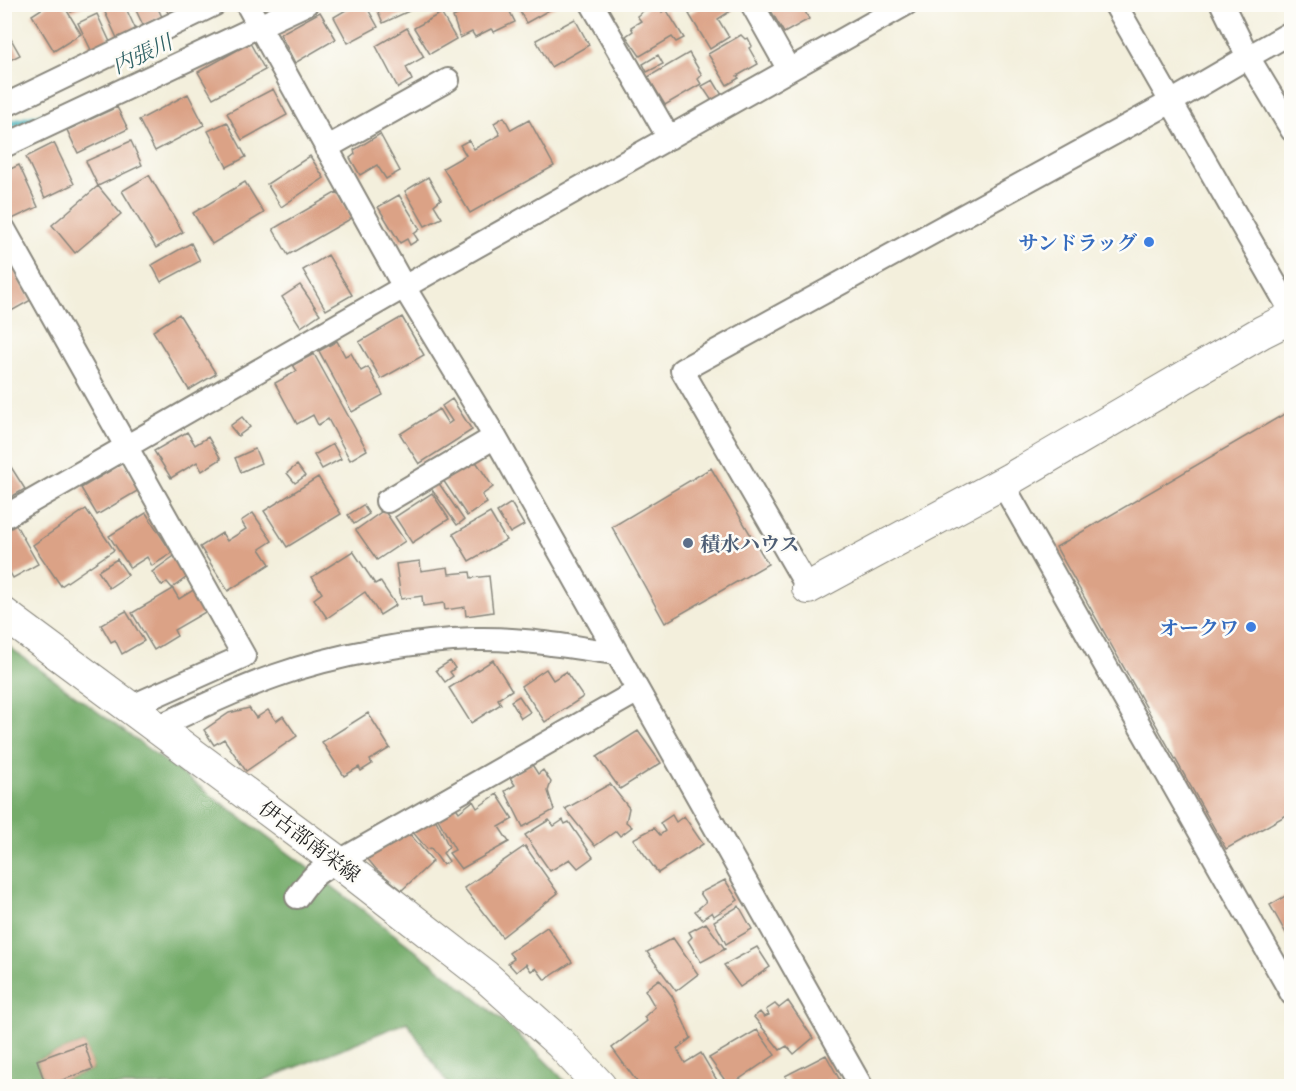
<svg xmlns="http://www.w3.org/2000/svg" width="1296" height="1091" font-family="'Gentium Book Plus','Noto Serif JP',serif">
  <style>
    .forest { fill: #74ac6a; stroke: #486443; stroke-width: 1.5; fill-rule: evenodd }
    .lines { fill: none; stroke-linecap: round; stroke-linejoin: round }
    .stream { stroke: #42b2bc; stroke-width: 8 }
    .building { fill: #dba286 }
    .street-casing { stroke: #88867c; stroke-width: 26 }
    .secondary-casing { stroke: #88867c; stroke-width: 34 }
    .street { stroke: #fff; stroke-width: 22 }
    .secondary { stroke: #fff; stroke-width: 32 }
    .shop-dot { fill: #3f7fe0; stroke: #fdfcf7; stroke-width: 2 }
    .service-dot { fill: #5c6f8a; stroke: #fdfcf7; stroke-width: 2 }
    .labels { text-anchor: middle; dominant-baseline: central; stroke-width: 5; stroke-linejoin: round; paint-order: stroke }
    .shop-label { font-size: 20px; font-weight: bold; fill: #366cbe; stroke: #fdfcf7; text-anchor: end }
    .service-label { font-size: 20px; font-weight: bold; fill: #4e5e75; stroke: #fdfcf7; text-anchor: start }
    .street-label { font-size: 20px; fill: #1c1c1c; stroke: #fdfcf7 }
    .water-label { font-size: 21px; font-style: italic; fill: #2d6064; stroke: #fdfcf7 }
  </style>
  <rect width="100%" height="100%" fill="#fdfcf7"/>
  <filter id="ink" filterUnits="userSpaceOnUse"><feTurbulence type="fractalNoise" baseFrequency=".0167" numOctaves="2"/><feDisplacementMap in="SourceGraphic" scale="12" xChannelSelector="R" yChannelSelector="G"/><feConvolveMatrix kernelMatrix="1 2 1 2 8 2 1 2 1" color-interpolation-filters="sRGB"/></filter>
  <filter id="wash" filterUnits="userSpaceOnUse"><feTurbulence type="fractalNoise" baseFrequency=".008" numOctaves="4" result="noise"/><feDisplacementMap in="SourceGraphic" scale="24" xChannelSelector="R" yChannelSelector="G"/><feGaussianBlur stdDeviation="1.35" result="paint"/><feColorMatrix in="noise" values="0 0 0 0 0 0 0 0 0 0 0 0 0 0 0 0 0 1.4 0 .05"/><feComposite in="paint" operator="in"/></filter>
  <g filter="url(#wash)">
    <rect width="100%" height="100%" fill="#f3efdc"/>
    <!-- forest -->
    <path class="forest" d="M4,643c123,91 248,180 369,275 67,52 139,104 196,168h-120l-42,-64 -157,64h-245zM84,1043l9,26 -46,17 -10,-26z"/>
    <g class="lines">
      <!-- stream -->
      <path class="stream" d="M4,126l37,-9"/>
    </g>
    <g id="blocks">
      <!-- building -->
      <path class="building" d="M49,4h14l18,30 -27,17 -22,-36z
        M68,4h20l-17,8z
        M116,4h8l12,26 -19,8 -13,-28z
        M133,4h23l6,13 -19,8z
        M164,4h23l-19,9z
        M356,4h9l13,23 -30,16 -14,-26z
        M375,4h49l-41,19z
        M480,4h26l9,18 -21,10 -3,-3 -16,8 -3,-5 -12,6 -7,-21z
        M516,4h44l-34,19z
        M652,4h6l4,8 4,-3 18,29 -8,4 -4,-5 -32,19 -14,-20 7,-5 -2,-4 10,-6 -4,-5z
        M705,4h31l1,3 -19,12 11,18 -19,12 -21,-35z
        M767,4h34l8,15 -25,14z
        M320,12l16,27 -41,24 -15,-29z
        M441,13l15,26 -26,15 -16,-26z
        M97,14l13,28 -18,10 -14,-29z
        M575,19l14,26 -38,22 -15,-27z
        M407,28l17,29 -18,10 6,13 -14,8 -22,-42z
        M7,32l13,23 -16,8v-30z
        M741,35l4,4 3,-1 4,8 -3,2 9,16 -21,12 2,2 -12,7 -19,-31z
        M250,43l15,27 -52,28 -15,-26z
        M689,53l13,22 -4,4 3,5 -36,21 -17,-28z
        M658,55l5,9 -16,8 -4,-8z
        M713,80l9,15 -10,6 -10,-15z
        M273,89l14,26 -45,25 -15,-27z
        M188,94l16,31 -49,26 -16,-31z
        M117,107l11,22 -50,24 -11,-23z
        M504,117l7,13 18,-10 25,46 -84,47 -27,-45 23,-13 -6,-10 9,-5 5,9 26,-14 -6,-12z
        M227,122l19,35 -19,10 -19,-36z
        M380,134l20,37 -14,8 -9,-14 -17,10 -10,-17 5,-4 -1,-4z
        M131,141l11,24 -44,21 -12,-25z
        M54,143l20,41 -29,14 -19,-41z
        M310,156l14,22 -43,29 -14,-23z
        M19,165l19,42 -28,13 -6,-12v-36z
        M149,175l34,57 -27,16 -34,-57z
        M428,177l13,22 -7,6 8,13 -17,8 -20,-35z
        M245,182l19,31 -52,31 -19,-31z
        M98,186l23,28 -46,39 -23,-28z
        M337,192l15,26 -64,37 -15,-26z
        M399,195l21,34 -6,5 4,6 -8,5 -3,-6 -7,4 -22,-36z
        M191,243l9,18 -39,21 -9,-17z
        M4,251l27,49 -25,14 -2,-4z
        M328,255l24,40 -26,15 -23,-40z
        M300,285l20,29 -19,13 -19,-30z
        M179,314l37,60 -27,16 -36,-59z
        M402,317l22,38 -43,24 -22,-37z
        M337,341l8,15 6,-3 10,18 7,-4 15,28 -31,17 -33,-61z
        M314,354l53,96 -17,10 -22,-41 -10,6 -5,-10 -16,9 -22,-41 22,-12 -4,-6z
        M452,399l20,31 -53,34 -19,-30 39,-25 9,15 4,-3 -10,-15z
        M1286,413l6,10v389l-66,37 -170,-302z
        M242,417l8,10 -12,9 -8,-10z
        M187,432l8,13 13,-8 13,22 -19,12 -5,-9 -26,16 -17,-27z
        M333,444l8,15 -19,10 -8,-14z
        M255,449l6,14 -20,9 -6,-14z
        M4,456l21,33 -21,12z
        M475,460l18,27 -11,8 5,8 -20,13 -24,-36z
        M123,463l16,27 -42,25 -16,-27z
        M297,465l8,11 -10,7 -8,-10z
        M711,468l57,96 -103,59 -53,-96z
        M318,477l23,37 -54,33 -23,-36z
        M438,482l26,38 -7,5 -27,-38z
        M432,493l17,26 -37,24 -17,-26z
        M511,503l13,22 -14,8 -13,-21z
        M363,505l6,9 -15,10 -6,-9z
        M86,509l28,41 -53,36 -28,-41z
        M384,510l21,31 -28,19 -21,-30z
        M146,513l26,40 -20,13 -5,-9 -17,11 -21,-32z
        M253,513l19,28 -12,8 10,15 -42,27 -28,-44 22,-14 5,8 19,-12 -5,-8z
        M490,513l16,27 -37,21 -16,-27z
        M16,525l22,39 -25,14 -5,-9 -4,2v-39z
        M353,551l22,33 5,-3 16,24 -16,10 -15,-23 -38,26 -13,-19 8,-6 -10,-16z
        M177,554l14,20 -19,14 -5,-6 -5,4 -10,-14z
        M117,559l11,16 -19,13 -11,-17z
        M420,561l1,10 27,-4 1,7 21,-2 1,6 18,-2 4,36 -27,4 -1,-9 -20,3 -1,-7 -21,3 -1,-10 -21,3 -5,-35z
        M173,589l6,10 16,-10 12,22 -33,19 3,6 -23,14 -22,-37z
        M126,611l18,30 -22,13 -7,-14 -4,2 -10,-17z
        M493,660l19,30 -14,9 3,5 -30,19 -22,-35z
        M450,661l5,7 -5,4 3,4 -8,6 -9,-12z
        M546,669l7,11 13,-8 17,25 -38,25 -24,-36z
        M519,696l11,16 -9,6 -10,-17z
        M249,708l7,10 12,-8 8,11 7,-5 14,20 -51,35 -22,-32 -10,6 -10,-15 25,-17z
        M368,713l22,35 -20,12 2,4 -11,7 -2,-4 -15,9 -22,-34z
        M638,731l23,32 -41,26 -23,-32z
        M531,763l7,11 5,-4 8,12 -3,9 6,19 -31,17 -18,-36 10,-6 -6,-9z
        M610,784l19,24 -3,14 6,5 -12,9 -4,-5 -21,15 -30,-37z
        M497,794l16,25 -14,8 10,15 -48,27 -12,-16 6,-3 -17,-31 17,-13 4,6 14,-11 4,7z
        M433,814l16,33 -6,6 6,8 -6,4 -12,-17 -4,1 -16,-19z
        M672,815l4,7 8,-6 19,28 -45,29 -25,-34 21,-11 6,7 5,-4 -5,-8z
        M549,820l5,6 9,-6 2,4 4,-2 24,35 -15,11 -8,-9 -20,12 -25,-36z
        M408,832l25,29 -31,29 -26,-21 -10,-12z
        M525,846l33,47 -56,44 -38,-49z
        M725,880l13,20 -24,16 -2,-4 -10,7 -7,-8 11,-9 -6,-9z
        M1292,892v52l-22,-39z
        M739,906l13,23 -26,15 -12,-23z
        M706,923l19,26 -24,13 -13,-21 4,-4 -3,-5z
        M547,927l25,35 -27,18 -9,-12 -5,3 -5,-7 -10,8 -8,-9 6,-4 -5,-6z
        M673,938l25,36 -22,17 -29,-39z
        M757,947l13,20 -30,20 -16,-22z
        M659,979l13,17 19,42 -14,11 8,14 16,-10 17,29 -8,4h-52l-3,-4 -6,4h-9l-28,-38 35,-27 -3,-4 11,-10 -10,-17z
        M788,1001l25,37 -19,16 -7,-8 -7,4 -26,-33 6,-5 4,5 5,-2 -3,-5 9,-6 4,4z
        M757,1030l18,25 -46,31 -20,-28z
        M84,1043l9,26 -47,17 -9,-26z
        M826,1055l16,29 -4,2h-46l-7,-10z"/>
    </g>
  </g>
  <g filter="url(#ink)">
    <use href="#blocks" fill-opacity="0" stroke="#88867c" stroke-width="1.5"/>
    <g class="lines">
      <!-- street casing -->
      <g class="street-casing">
        <path id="street" d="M247,4l157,283 91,150 366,649
          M592,4l77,134
          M752,4l37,66
          M1115,4l177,309
          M1292,32l-44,25 44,73
          M4,106l211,-102
          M4,146l302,-142
          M326,148l122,-68
          M4,229l240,427 -114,51
          M1002,483l290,511
          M387,501l108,-64
          M4,517l400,-230 502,-283
          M808,588l-126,-218 489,-268 77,-45 -26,-53
          M158,727c38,-18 77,-37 117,-51 58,-21 140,-36 201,-37 47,-1 94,8 141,14
          M297,897c15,-20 18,-25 41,-35l300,-171"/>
      </g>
      <!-- secondary casing -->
      <g class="secondary-casing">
        <path id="secondary" d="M808,588l202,-109 252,-147 30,-15
          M4,614l334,248 147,114 75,67 40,43"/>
      </g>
      <!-- street -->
      <use href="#street" class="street"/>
      <!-- secondary -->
      <use href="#secondary" class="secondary"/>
    </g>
  </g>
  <!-- markers -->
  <g class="shop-dot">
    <circle cx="1149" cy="242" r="6"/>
    <circle cx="1251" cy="627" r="6"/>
  </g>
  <circle class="service-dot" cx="688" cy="543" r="6"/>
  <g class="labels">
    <!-- shop labels -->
    <g class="shop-label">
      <text x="1137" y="242">サンドラッグ</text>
      <text x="1239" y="627">オークワ</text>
    </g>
    <!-- service labels -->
    <g class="service-label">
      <text x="700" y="543">積水ハウス</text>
    </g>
    <!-- street labels -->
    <g class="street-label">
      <text transform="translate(310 841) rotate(37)">伊古部南栄線</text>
    </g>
    <!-- water labels -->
    <g class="water-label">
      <text transform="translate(142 54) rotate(-25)">内張川</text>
    </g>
  </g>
  <!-- margin -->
  <rect width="1296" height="1091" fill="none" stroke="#fdfcf7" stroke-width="24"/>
</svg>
